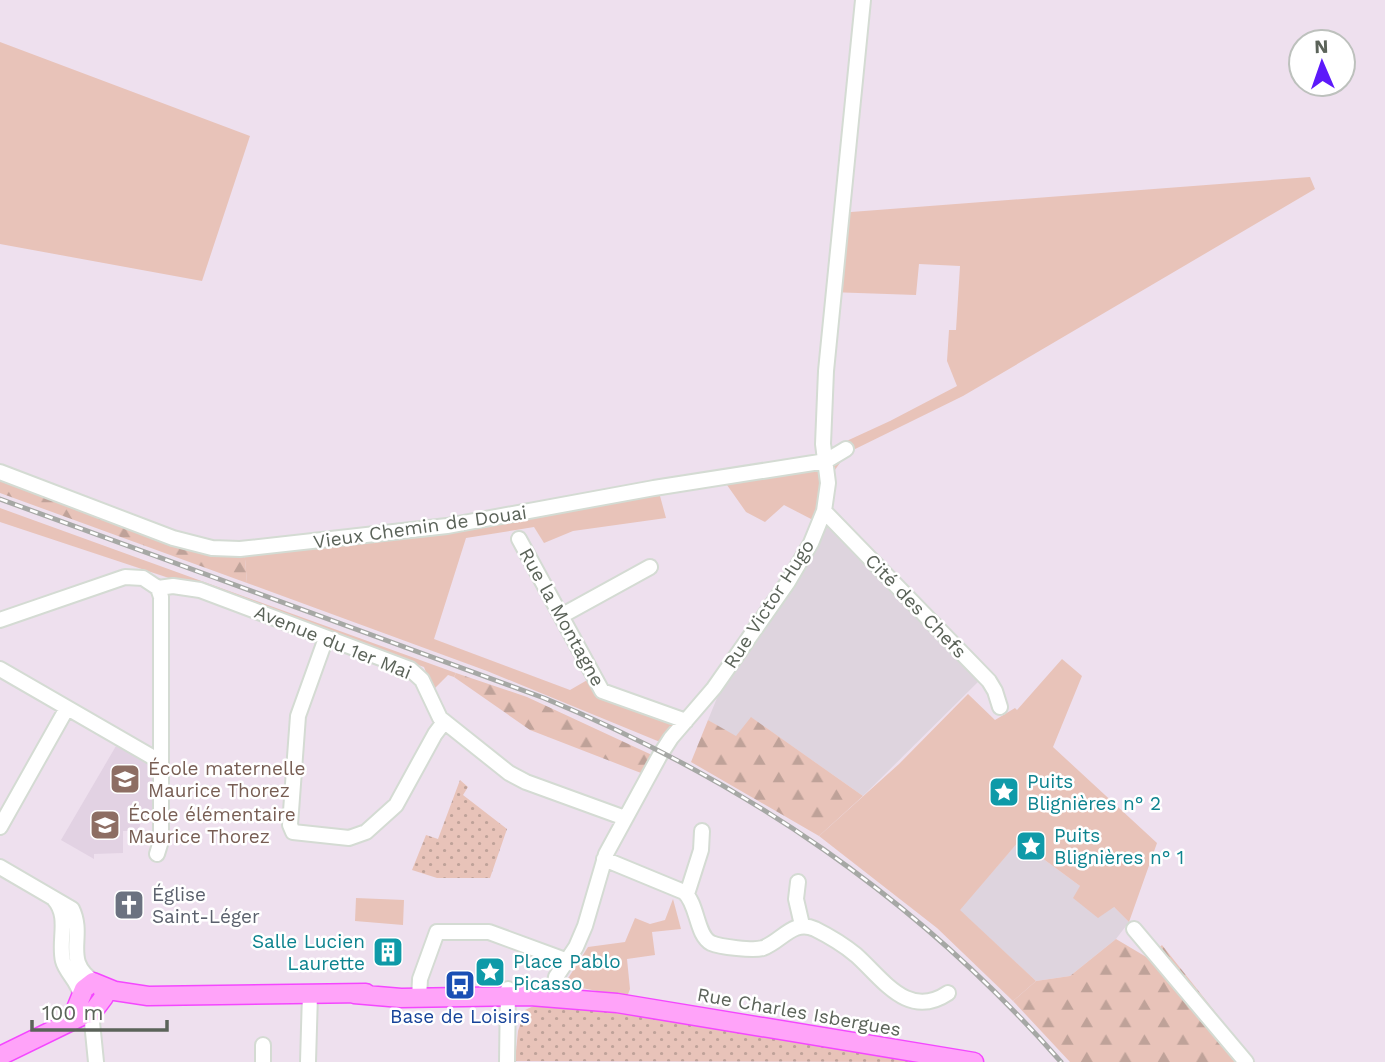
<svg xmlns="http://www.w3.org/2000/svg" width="1385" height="1062" font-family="'Work Sans',sans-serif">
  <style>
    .industrial { fill: #ded4de }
    .education { fill: #e2d2e3 }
    .green { fill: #e8c3b9 }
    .forest { fill: url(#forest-firs) }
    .park { fill: url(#park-dots) }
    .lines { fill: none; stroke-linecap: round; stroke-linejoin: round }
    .minor-casing { stroke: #d4dbd3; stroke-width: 18 }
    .major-casing { stroke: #f447ff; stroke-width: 21 }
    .minor { stroke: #fff; stroke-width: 14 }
    .major { stroke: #ffa3f9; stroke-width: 18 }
    .rail-casing { stroke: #a6a8a5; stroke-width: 5 }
    .rail { stroke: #fff; stroke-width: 2.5; stroke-dasharray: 8; stroke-linecap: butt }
    .labels { text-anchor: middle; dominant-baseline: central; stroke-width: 5; stroke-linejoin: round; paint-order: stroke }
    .street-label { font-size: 19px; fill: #5b6359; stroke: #fff }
    .education-label { font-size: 19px; fill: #785e54; stroke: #fff; text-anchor: start }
    .culture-label { font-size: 19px; fill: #0d838f; stroke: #fff; text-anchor: start }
    .worship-label { font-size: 19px; fill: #5b616d; stroke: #fff; text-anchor: start }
    .transit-label { font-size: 19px; fill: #164399; stroke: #fff }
  </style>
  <defs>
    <pattern id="forest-firs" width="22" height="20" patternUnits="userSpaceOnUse" patternTransform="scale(1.75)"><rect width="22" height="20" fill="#e8c3b9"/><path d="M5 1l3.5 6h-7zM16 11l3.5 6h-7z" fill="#bfa299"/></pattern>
    <pattern id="park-dots" width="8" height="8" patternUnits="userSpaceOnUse" patternTransform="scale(1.75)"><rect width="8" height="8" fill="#e8c3b9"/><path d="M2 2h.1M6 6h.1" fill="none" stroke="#bfa299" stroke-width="1.8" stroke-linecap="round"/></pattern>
  </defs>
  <rect width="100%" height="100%" fill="#eee0ee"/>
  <!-- industrial -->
  <path class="industrial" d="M828,521l155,156 -120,119 -111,-78 -16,19 -28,-17 9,-22 98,-149z
    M1019,841l61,45 34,21 15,15 -13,17 -46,37 -34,5 -77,-71z"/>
  <!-- education -->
  <path class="education" d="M116,746l38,20v55l-13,-1 -2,11h-16v22l-29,1v5l-33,-19z"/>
  <!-- green -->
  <path class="green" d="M0,42l250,94 -48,145 -202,-37z
    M1310,177l5,12 -352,207 -116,57 -25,35 -9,32 -29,-15 -19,17 -19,-10 -26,-37 91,-14 29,-17 50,-23 67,-35 -10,-25 2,-31h7l4,-64 -41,-2 -3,31 -87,-3 9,-79z
    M657,485l9,33 -93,13 -29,12 -10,-16 -68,11 -32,101 136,51 19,-11 88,44 -17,19 -173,-71 -240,-88 -3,-36 160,-20z
    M0,508l456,165 -2,4 -6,-2 -15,15 -9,-23 -243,-85 -181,-60z
    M1062,659l20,17 -29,71 104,96 -28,79 -15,-15 -16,11 -25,-20 7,-12 -61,-45 -59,69 76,71 -23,20 -76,-73 -118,-92 80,-72 69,-70 27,26 20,-12 2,2z
    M356,898l48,2 -1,25 -48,-4z
    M673,899l8,30 -29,3 3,23 -28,4 3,30 -3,8 -55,-11 -5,-6 21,-33 37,-5 10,-24 15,6 15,-4z"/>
  <!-- forest -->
  <path class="forest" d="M0,475l206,70 38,2 3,36 -247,-90z
    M456,673l71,24 125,58 -11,18 -111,-43 -76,-53z
    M751,717l112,79 -44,40 -128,-74 17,-42 28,16z
    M1116,939l32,19 14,-13 93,117h-185l-57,-61 23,-20 34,-5z"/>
  <!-- park -->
  <path class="park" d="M460,780l8,7 -5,8 44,34 -17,49h-53l-25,-8 14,-35 12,4z
    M538,1004l81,7 300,51 -404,-1 3,-30 7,-21z"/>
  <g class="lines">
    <!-- minor casing -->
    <g class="minor-casing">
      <path id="minor" d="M0,472l173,66 39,10 28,1 207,-23 207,-38 172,-27 20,-12
        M824,511l165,170 6,10 5,16
        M519,539l83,152 84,30
        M158,588l15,-2 27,4 210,79 12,11 18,38 69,55 17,9 99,36
        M561,616l89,-49
        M0,620l125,-43 18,1 15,10
        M326,638l-28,78 -8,109 3,7 56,6 17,-6 30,-27 39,-71 9,-12
        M0,669l161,93
        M0,827l67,-119
        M157,854l4,-13v-244l-3,-9
        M604,859l80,33c14,12 12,43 27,51 9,4 43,8 52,5 19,-7 30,-29 52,-19 14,7 29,16 41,26 27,24 52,65 92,38
        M0,867l72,42c14,29 -11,52 24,74
        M798,882l-2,17 6,26
        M687,894l14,-44 1,-19
        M54,899c16,18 4,41 9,62 3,12 15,19 18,35
        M1134,929l112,133
        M552,997l4,-20 20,-30 9,-21 21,-72 54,-99 11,-17 43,-50 74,-106 23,-39 13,-32 4,-28 -5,-39 3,-73 37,-371
        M419,998l1,-19 17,-47h52l79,29
        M89,1014l3,8 4,40
        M263,1062v-17
        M308,1062l2,-68
        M507,1062l1,-73"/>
    </g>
    <!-- major casing -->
    <g class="major-casing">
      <path id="major" d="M354,994l47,4 129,-2 87,7 357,59
        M78,1006l6,8 8,-1 12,-16 -2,-11
        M71,1021l13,-32 9,-7 22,9 33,5 218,-3
        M0,1056l82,-40"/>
    </g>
    <!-- minor -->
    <use href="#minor" class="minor"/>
    <!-- major -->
    <use href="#major" class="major"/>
    <!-- rail casing -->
    <g class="rail-casing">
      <path id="rail" d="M0,499l544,199c201,83 373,200 517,364"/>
    </g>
    <!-- rail -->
    <use href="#rail" class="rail"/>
  </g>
  <!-- icons -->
  <defs>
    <g id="school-square" transform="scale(1.575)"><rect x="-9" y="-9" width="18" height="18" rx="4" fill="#8d6e63" stroke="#fff"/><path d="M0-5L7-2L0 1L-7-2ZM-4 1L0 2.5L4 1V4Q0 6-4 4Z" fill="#fff"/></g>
    <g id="sight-square" transform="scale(1.575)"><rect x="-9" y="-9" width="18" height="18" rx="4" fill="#0f9aa8" stroke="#fff"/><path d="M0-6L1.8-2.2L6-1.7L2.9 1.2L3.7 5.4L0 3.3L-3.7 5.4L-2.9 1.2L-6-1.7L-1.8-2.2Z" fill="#fff"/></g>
    <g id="church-square" transform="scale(1.575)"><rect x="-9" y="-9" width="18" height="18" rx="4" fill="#6b7280" stroke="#fff"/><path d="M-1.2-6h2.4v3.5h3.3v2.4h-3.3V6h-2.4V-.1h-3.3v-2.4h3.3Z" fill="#fff"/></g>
    <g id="building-square" transform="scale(1.575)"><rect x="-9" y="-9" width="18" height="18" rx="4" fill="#0f9aa8" stroke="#fff"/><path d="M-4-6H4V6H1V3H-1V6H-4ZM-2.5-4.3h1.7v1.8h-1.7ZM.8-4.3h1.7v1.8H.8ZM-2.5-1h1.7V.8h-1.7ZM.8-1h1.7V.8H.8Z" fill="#fff"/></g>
    <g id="bus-square" transform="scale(1.575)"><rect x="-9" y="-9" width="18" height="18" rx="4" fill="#1a4fb4" stroke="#fff"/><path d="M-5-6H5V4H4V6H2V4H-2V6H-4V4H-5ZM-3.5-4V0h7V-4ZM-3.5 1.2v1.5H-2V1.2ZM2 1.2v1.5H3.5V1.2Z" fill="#fff"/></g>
  </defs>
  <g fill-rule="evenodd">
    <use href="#school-square" x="125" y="779"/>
    <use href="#sight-square" x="1004" y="792"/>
    <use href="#school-square" x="105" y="825"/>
    <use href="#sight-square" x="1031" y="846"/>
    <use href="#church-square" x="129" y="905"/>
    <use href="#building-square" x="388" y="952"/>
    <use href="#sight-square" x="490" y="972"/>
    <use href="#bus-square" x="460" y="985"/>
  </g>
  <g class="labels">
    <!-- street labels -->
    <g class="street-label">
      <text transform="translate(420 527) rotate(-8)">Vieux Chemin de Douai</text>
      <text transform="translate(769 604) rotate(-57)">Rue Victor Hugo</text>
      <text transform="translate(916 606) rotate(46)">Cité des Chefs</text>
      <text transform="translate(562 617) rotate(61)">Rue la Montagne</text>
      <text transform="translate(333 642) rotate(22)">Avenue du 1er Mai</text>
      <text transform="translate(799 1012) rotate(10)">Rue Charles Isbergues</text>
    </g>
    <!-- education labels -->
    <g class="education-label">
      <text x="148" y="768">École maternelle<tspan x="148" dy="22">Maurice Thorez</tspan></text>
      <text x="128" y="814">École élémentaire<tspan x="128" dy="22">Maurice Thorez</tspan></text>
    </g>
    <!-- culture labels -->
    <g class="culture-label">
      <text x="1027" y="781">Puits<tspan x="1027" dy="22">Blignières n° 2</tspan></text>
      <text x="1054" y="835">Puits<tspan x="1054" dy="22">Blignières n° 1</tspan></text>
      <text x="365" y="941" text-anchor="end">Salle Lucien<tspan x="365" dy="22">Laurette</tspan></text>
      <text x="513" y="961">Place Pablo<tspan x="513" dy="22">Picasso</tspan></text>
    </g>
    <!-- worship labels -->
    <g class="worship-label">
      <text x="152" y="894">Église<tspan x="152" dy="22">Saint-Léger</tspan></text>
    </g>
    <!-- transit labels -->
    <g class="transit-label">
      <text x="460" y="1016">Base de Loisirs</text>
    </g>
  </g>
  <!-- north arrow -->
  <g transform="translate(1322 63) rotate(358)"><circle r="33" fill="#ffffff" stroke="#bdc1bd" stroke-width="2"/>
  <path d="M0-5L12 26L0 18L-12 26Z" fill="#5d19fa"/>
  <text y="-10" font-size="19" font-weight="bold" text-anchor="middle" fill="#5b6359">N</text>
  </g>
  <!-- scale -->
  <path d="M32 1020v10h135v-10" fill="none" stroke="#5b6359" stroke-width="3.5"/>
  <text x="42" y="1020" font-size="21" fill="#5b6359" stroke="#ffffff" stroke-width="5" paint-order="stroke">100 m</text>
</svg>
